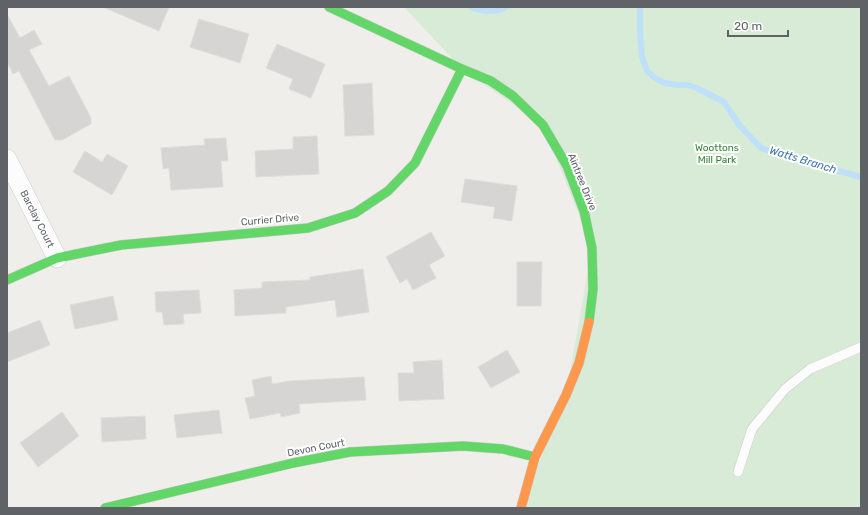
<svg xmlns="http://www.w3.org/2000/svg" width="868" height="515" font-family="Rubik,sans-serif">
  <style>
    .green { fill: #d8ebd6 }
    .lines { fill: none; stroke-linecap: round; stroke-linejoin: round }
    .stream { stroke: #bfe0f9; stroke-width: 6 }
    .building { fill: #d6d5d3; stroke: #deddd9 }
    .lane-casing { stroke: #cbcccc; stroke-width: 10 }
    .street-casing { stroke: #cbcccc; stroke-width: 20 }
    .fast-casing { stroke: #cacacb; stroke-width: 10 }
    .slow-casing { stroke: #cacacb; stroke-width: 10 }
    .lane { stroke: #fdfcfc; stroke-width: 9 }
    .street { stroke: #fdfcfc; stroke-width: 19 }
    .fast { stroke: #63d668; stroke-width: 9 }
    .slow { stroke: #ff974d; stroke-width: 9 }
    .labels { text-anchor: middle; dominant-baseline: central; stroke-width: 4; stroke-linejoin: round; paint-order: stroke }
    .park-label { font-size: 10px; fill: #348238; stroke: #fff }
    .street-label { font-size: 10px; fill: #5f6368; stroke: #fff }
    .water-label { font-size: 11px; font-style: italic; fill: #4174aa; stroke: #fff }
  </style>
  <rect width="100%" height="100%" fill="#efeeea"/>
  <!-- green -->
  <path class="green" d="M404,7h457v501h-340l45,-113 26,-147 -49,-123 -81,-56z"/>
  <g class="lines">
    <!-- stream -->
    <path class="stream" d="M471,7c12,5 23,6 35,0
      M640,7v25l2,25 5,14 8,7 10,5 13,2h9l10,3 27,14 16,24 21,22 24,8 76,21"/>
  </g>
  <!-- building -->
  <path class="building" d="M103,7h66l-10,24z
    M7,14l13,24 14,-8 8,14 -13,6 20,36 20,-10 22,42v6l-29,16h-7l-36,-69 -6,3 -6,-12z
    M199,19l50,15 -9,29 -50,-16z
    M277,44l48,20 -14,34 -22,-9 4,-10 -27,-11z
    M372,83l2,52 -29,1 -2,-51z
    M317,136l2,38 -63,3 -1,-26 38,-2v-12z
    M226,138l2,23h-7l2,26 -52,3 -2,-22 -6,1 -2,-21 44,-3 -1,-6z
    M85,151l17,11 5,-8 21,12 -16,29 -39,-23z
    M465,179l52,7 -5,35 -19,-3 2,-11 -34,-5z
    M431,232l14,24 -16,9 7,13 -23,12 -6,-11 -7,4 -14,-26z
    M517,262h25l-1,44h-24z
    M363,269l6,43 -32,5 -2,-17 -49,7v6l-51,3 -1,-26 28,-2v-6l48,-2v-3z
    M199,290l2,23 -18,1 1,10 -20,1 -2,-13h-6l-1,-20z
    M113,296l5,24 -43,9 -5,-24z
    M40,320l10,25 -43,17v-29z
    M507,350l13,22 -29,16 -13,-21z
    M442,360l2,39 -45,2 -1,-28h16l-1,-11z
    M271,376l1,8 18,-3 74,-4 2,23 -67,4 1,9 -19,4 -1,-4 -30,6 -5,-21 10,-2 -3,-16z
    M219,410l3,23 -45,5 -3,-23z
    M62,412l17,24 -41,31 -18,-24z
    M145,416l1,23 -44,3 -1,-24z"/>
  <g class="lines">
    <!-- lane casing -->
    <g class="lane-casing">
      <path id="lane" d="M738,472l14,-43 33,-40 25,-20 51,-22"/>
    </g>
    <!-- street casing -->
    <g class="street-casing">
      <path id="street" d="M7,159l50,99"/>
    </g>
    <!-- fast casing -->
    <g class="fast-casing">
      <path id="fast" d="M329,7l133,62 29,12 22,15 30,29 24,41 17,45 8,37 1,41 -4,33
        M7,280l50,-22 64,-13 187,-17 47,-15 33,-22 27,-28 47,-94
        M105,508l188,-45 57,-11 113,-6 40,3 32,8"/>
    </g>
    <!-- slow casing -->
    <g class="slow-casing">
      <path id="slow" d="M521,508l14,-51 31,-62 13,-32 10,-41"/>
    </g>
    <!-- lane -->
    <use href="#lane" class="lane"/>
    <!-- street -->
    <use href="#street" class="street"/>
    <!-- fast -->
    <use href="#fast" class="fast"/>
    <!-- slow -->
    <use href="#slow" class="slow"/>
  </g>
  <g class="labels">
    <!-- park labels -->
    <g class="park-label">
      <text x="717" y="148">Woottons<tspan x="717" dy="12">Mill Park</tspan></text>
    </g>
    <!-- street labels -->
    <g class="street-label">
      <text transform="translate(582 182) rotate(68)">Aintree Drive</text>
      <text transform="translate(37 219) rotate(63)">Barclay Court</text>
      <text transform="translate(270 220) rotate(-5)">Currier Drive</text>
      <text transform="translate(316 448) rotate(-11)">Devon Court</text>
    </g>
    <!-- water labels -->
    <g class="water-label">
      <text transform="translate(803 160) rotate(17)">Watts Branch</text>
    </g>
  </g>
  <!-- border -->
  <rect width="868" height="515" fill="none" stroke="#5f6368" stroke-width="16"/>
  <!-- scale -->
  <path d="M728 30v6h60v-6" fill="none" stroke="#5f6368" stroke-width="2"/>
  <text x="734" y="30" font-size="12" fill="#5f6368" stroke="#ffffff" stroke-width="3" paint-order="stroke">20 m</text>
</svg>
